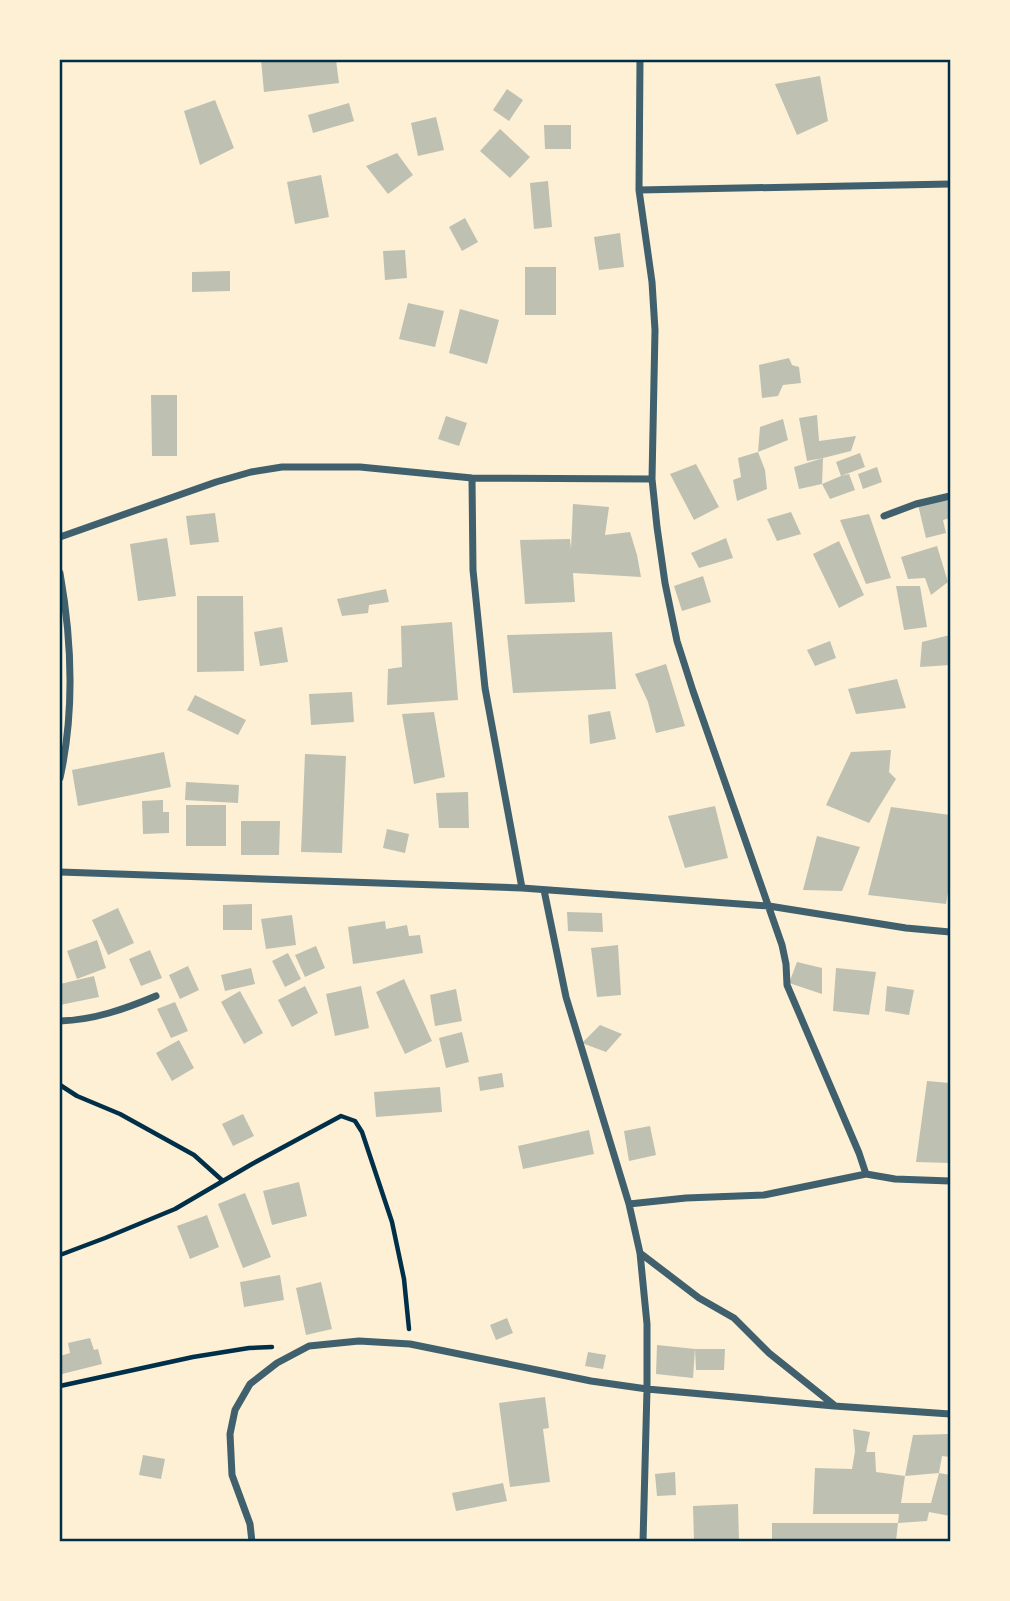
<svg xmlns="http://www.w3.org/2000/svg" width="1010" height="1601" font-family="'Fira Sans Condensed',sans-serif">
  <style>
    .building { fill: #bec0b2 }
    .lines { fill: none; stroke-linecap: round; stroke-linejoin: round }
    .path { stroke: #003049; stroke-width: 4.5 }
    .minor { stroke: #3f606c; stroke-width: 7 }
    .neatline { fill: none; stroke: #003049; stroke-width: 2.5 }
  </style>
  <rect width="100%" height="100%" fill="#fdf0d5"/>
  <!-- building -->
  <path class="building" d="M261,60h75l3,23 -75,9z
    M820,76l8,45 -31,14 -22,-51z
    M507,89l16,11 -14,21 -16,-11z
    M215,100l19,48 -34,17 -16,-54z
    M349,103l5,18 -41,12 -5,-18z
    M436,117l8,33 -26,6 -7,-33z
    M544,125h27v24h-26z
    M500,129l30,28 -20,21 -30,-27z
    M397,153l16,22 -25,19 -22,-28z
    M321,175l8,42 -34,7 -8,-42z
    M548,181l4,46 -18,2 -4,-46z
    M465,218l13,24 -16,9 -13,-24z
    M620,233l4,34 -25,3 -5,-33z
    M405,250l2,28 -22,2 -2,-29z
    M525,267h31v48h-31z
    M230,271v20l-38,1v-20z
    M408,303l36,8 -9,36 -36,-8z
    M460,309l39,11 -12,44 -38,-11z
    M789,358l3,7 7,2 2,16 -18,2 -5,11 -16,2 -3,-33z
    M151,395h26v61h-25z
    M817,415l2,26 37,-5 -5,15 -28,7 -1,26 -23,5 -5,-22 29,-9 -16,3 -8,-43z
    M446,416l21,7 -8,23 -21,-7z
    M783,419l5,21 -30,12 2,-25z
    M758,452l7,18 2,19 -30,12 -4,-21 8,-3 -3,-19z
    M860,453l5,14 -24,9 -5,-14z
    M696,464l23,43 -25,13 -24,-46z
    M877,467l5,15 -19,7 -5,-15z
    M849,474l6,16 -25,9 -8,-15 19,-8z
    M950,497v21l-7,2 3,13 -20,5 -8,-33z
    M573,504l36,3 -4,28 25,-3 7,23 4,22 -68,-4 2,29 -50,2 -5,-64 50,-1 1,10z
    M791,512l10,22 -24,7 -10,-22z
    M215,513l4,29 -29,3 -4,-29z
    M869,514l22,64 -25,6 -26,-64z
    M167,538l9,58 -38,5 -8,-57z
    M726,538l7,20 -34,10 -8,-15z
    M839,541l25,54 -25,13 -26,-54z
    M937,546l11,36 -17,13 -6,-17 -17,1 -7,-22z
    M703,576l8,26 -29,9 -8,-25z
    M896,586h24l7,41 -23,3z
    M386,589l3,13 -20,3 -1,8 -26,3 -5,-17z
    M197,596h46l1,75 -47,1z
    M452,622l6,78 -71,5 1,-36 14,-2 -1,-41z
    M282,627l6,35 -28,4 -6,-34z
    M612,632l4,57 -103,4 -6,-58z
    M950,635v30l-30,2 2,-25z
    M830,641l6,17 -21,8 -8,-16z
    M666,664l19,62 -29,7 -8,-31 -13,-28z
    M897,679l9,29 -50,6 -8,-25z
    M352,692l2,30 -43,3 -2,-31z
    M195,695l51,25 -8,15 -51,-25z
    M610,711l6,28 -26,5 -2,-29z
    M434,712l11,65 -31,7 -12,-70z
    M891,750l-2,22 7,7 -27,44 -43,-18 25,-53z
    M164,752l7,35 -93,19 -6,-36z
    M305,754l41,2 -4,97 -41,-1z
    M186,782l53,3 -1,18 -53,-3z
    M468,792l1,36h-30l-3,-35z
    M163,800v12h6v21l-26,1 -1,-33z
    M186,805h40v41h-40z
    M715,806l13,52 -43,10 -17,-52z
    M891,807l59,8v66l-4,23 -78,-9z
    M241,821h39l-1,34h-38z
    M387,829l22,5 -4,19 -22,-5z
    M817,836l43,11 -18,44 -39,-1z
    M252,904v26h-29v-25z
    M118,908l16,35 -26,12 -16,-35z
    M567,912l35,1 1,19 -35,-1z
    M292,915l4,30 -30,4 -5,-30z
    M385,921l1,8 21,-4 2,11 11,-1 3,18 -70,11 -5,-37z
    M97,940l9,28 -29,11 -10,-28z
    M618,945l3,50 -24,2 -6,-49z
    M316,946l9,22 -20,9 -10,-22z
    M150,950l12,28 -21,8 -12,-27z
    M288,953l13,26 -16,8 -13,-26z
    M797,962l25,6v26l-33,-11z
    M188,966l11,24 -19,9 -11,-24z
    M251,968l4,16 -30,7 -4,-16z
    M836,968l40,4 -7,43 -36,-4z
    M94,976l5,21 -39,8v-21z
    M404,979l28,62 -27,13 -29,-62z
    M305,986l13,27 -26,14 -14,-27z
    M361,986l8,42 -34,8 -9,-42z
    M887,986l27,4 -5,25 -24,-4z
    M456,989l6,32 -27,5 -5,-31z
    M240,991l23,42 -19,11 -23,-42z
    M175,1002l13,29 -17,7 -14,-29z
    M600,1025l22,9 -16,18 -24,-9z
    M462,1032l7,30 -23,6 -7,-30z
    M179,1040l15,28 -22,13 -16,-28z
    M502,1073l2,14 -24,4 -2,-14z
    M927,1081l23,2v80l-34,-1z
    M440,1087l2,25 -66,5 -2,-25z
    M243,1114l11,22 -21,10 -11,-22z
    M650,1126l6,29 -27,6 -5,-30z
    M589,1130l5,24 -71,15 -5,-23z
    M299,1182l8,34 -35,9 -9,-34z
    M245,1193l26,64 -28,11 -25,-64z
    M207,1215l12,32 -29,12 -13,-33z
    M280,1275l4,25 -40,7 -4,-25z
    M321,1282l11,47 -26,6 -10,-47z
    M507,1318l6,15 -17,7 -6,-15z
    M90,1338l4,12 4,-1 4,15 -40,10 -2,-18 10,-3 -2,-10z
    M657,1345l38,4h30l-1,21h-28l-1,-21 -2,29 -37,-4z
    M588,1352l18,3 -3,14 -18,-3z
    M545,1397l4,31 -6,1 7,53 -40,5 -11,-84z
    M853,1429l17,3 -4,20h9l1,20 29,4 -4,27h30l8,-30 -34,3 8,-41 37,-1v23l-8,-1 -3,17 11,2v41l-21,-4 -2,9 -29,2 -2,18h-124v-18h126l1,-9h-86l2,-46 37,1 3,-18z
    M143,1455l22,4 -4,20 -22,-4z
    M675,1472l1,23 -19,1 -2,-22z
    M503,1483l4,18 -51,10 -4,-18z
    M738,1504l1,37h-45l-1,-35z"/>
  <g class="lines">
    <!-- path -->
    <path class="path" d="M60,1085l17,11 43,18 74,41 29,26
      M60,1255l45,-17 70,-29 77,-45 89,-48 14,5 7,11 30,90 12,57 5,50
      M60,1386l133,-29 56,-9 23,-1"/>
    <!-- minor -->
    <path class="minor" d="M640,60l-1,130 13,92 3,48 -3,149 5,48 8,56 12,58 16,50 89,254 4,19 1,21 72,168 7,21
      M639,190l311,-6
      M472,478l1,92 12,118 37,200
      M884,516l32,-12 34,-8
      M60,537l156,-55 35,-10 31,-5h78l112,11 180,1
      M60,573c12,68 15,137 0,205
      M60,872l462,16 247,18 137,22 44,4
      M544,890l22,107 63,207 11,49 7,71v65l-4,153
      M60,1021c34,-1 65,-12 96,-25
      M629,1204l57,-6 78,-3 102,-21 29,5 55,2
      M640,1253l59,45 35,20 35,35 65,52
      M252,1542l-2,-18 -18,-49 -2,-41 5,-24 15,-26 27,-21 32,-17 50,-5 51,3 181,37 56,8 187,17 116,8"/>
  </g>
  <!-- border -->
  <rect width="1010" height="1601" fill="none" stroke="#fdf0d5" stroke-width="122"/>
  <rect x="61" y="61" width="888" height="1479" class="neatline"/>
</svg>
